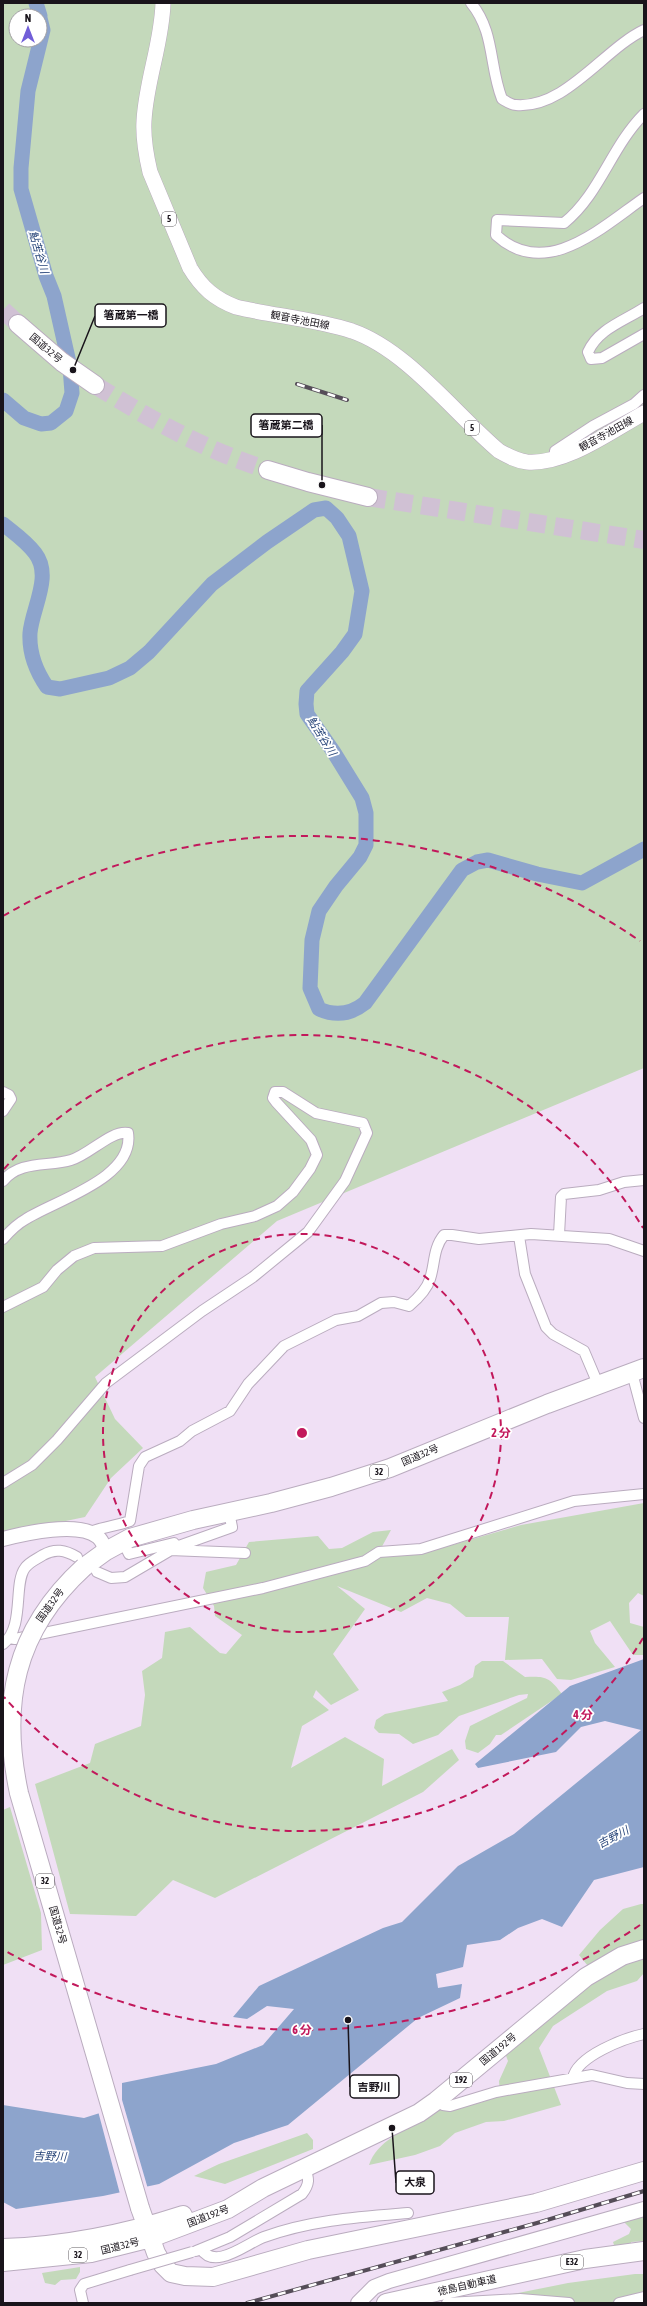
<svg xmlns="http://www.w3.org/2000/svg" width="647" height="2306" font-family="'Asap Condensed','Noto Sans JP',sans-serif">
  <style>
    .green { fill: #c4d9bb; fill-rule: evenodd }
    .water { fill: #8da4cc }
    .pier { fill: #f0e0f5 }
    .lines { fill: none; stroke-linecap: round; stroke-linejoin: round }
    .river { stroke: #8da4cc; stroke-width: 15 }
    .highway-tunnel { stroke: #d0c1d4; stroke-width: 18; stroke-dasharray: 18 9; stroke-linecap: butt }
    .street-casing { stroke: #baacbf; stroke-width: 12 }
    .secondary-casing { stroke: #baacbf; stroke-width: 16 }
    .primary-casing { stroke: #baacbf; stroke-width: 16 }
    .highway-casing { stroke: #baacbf; stroke-width: 20 }
    .street { stroke: #fff; stroke-width: 10 }
    .secondary { stroke: #fff; stroke-width: 14 }
    .primary { stroke: #fff; stroke-width: 15 }
    .highway { stroke: #fff; stroke-width: 18 }
    .rail-casing { stroke: #554d58; stroke-width: 4 }
    .rail { stroke: #fff; stroke-width: 2.5; stroke-dasharray: 8; stroke-linecap: butt }
    .street-bridge-casing { stroke: #baacbf; stroke-width: 12; stroke-linecap: butt }
    .highway-bridge-casing { stroke: #baacbf; stroke-width: 20; stroke-linecap: butt }
    .street-bridge { stroke: #fff; stroke-width: 10 }
    .highway-bridge { stroke: #fff; stroke-width: 18 }
    .ring { fill: none; stroke: #c2185b; stroke-width: 2; stroke-dasharray: 7 5 }
    .labels { text-anchor: middle; dominant-baseline: central; stroke-width: 3.5; stroke-linejoin: round; paint-order: stroke }
    .shield { fill: #fff; stroke: #5e5a5f; stroke-width: 1 }
    .shield-label { font-size: 9px; font-weight: bold; fill: #19141b }
    .street-label { font-size: 10px; fill: #19141b; stroke: #fff }
    .water-label { font-size: 11px; font-style: italic; fill: #284579; stroke: #fff }
    .centre { fill: #c2185b; stroke: #fff; stroke-width: 2 }
    .ring-label { font-size: 12px; text-anchor: middle; font-weight: bold; fill: #c2185b; stroke: #fff; stroke-width: 3.5; stroke-linejoin: round; paint-order: stroke }
    .leader { fill: none; stroke: #19141b; stroke-width: 1.5 }
    .callout-dot { fill: #19141b; stroke: #fff; stroke-width: 1.5 }
    .callout { fill: #fff; stroke: #19141b; stroke-width: 1.5 }
    .callout-label { font-size: 11px; text-anchor: middle; font-weight: bold; fill: #19141b }
  </style>
  <rect width="100%" height="100%" fill="#f0e0f5"/>
  <!-- green -->
  <path class="green" d="M3,3h641v1065l-367,153 -182,156 20,42 28,29 -32,30 -26,39 -82,17zM16,16h24v24h-24z
    M644,1503v93l-6,-3 -9,10 1,20 14,4v28h-11l-23,-34 -20,10 5,12 20,24 -44,13 -14,-1 -15,-20 -37,1 4,-43h-43l-16,-13 -23,-6 -26,14 -64,-26 28,23 -32,45 26,36 -28,15 -15,-15 -3,7 16,13 -27,16 -11,42 54,-31 39,22 -2,27 70,-37 7,11 -36,32 -208,106 -42,-18 -37,36 -66,-2 -35,-130 55,-21 5,-19 46,-18 4,-31 -3,-24 20,-13 3,-26 25,-5 30,26 6,1 16,-19 -27,-19 -1,-10 -11,-18 3,-16 30,-7 13,-23 69,-6 11,13 13,-1 31,-16 18,-2 -12,22 66,-5 76,-22z
    M482,1661h21l22,16c21,-1 24,0 37,17l-61,41h-5l-6,9 -12,9 -12,-4 -1,-8 5,-15 57,-28 1,-4 -9,1 -60,21 -21,19 -25,9 -14,-10 -20,-1 -5,-5 2,-8 9,-6 63,-13 -6,-9 18,-7 13,-8 2,-11z
    M10,1807l31,106 1,37 -39,15v-155z
    M641,1904h3v69l-7,8 -30,10 -54,35 -14,22 22,57 -57,16 -18,1 -31,11 -15,13 -25,9 -46,10c8,-24 35,-35 57,-46l-3,-6 18,-4 23,-2 36,-12 -1,-14 9,-20 -3,-8 83,-87 -9,-11 21,-25 23,-21z
    M307,2133l6,7v9l-88,35 -31,-8 25,-12z
    M644,2216v25l-13,1v3h-17l-1,-3 16,-8 2,-5 -7,-7z
    M80,2267v5l-4,7 -15,1 -6,5 -10,-2 -3,-10z
    M635,2274h9v29h-175l99,-20z"/>
  <!-- water -->
  <path class="water" d="M644,1659v208l-50,13 -32,47 -20,-8 -24,9 -18,12 -33,5 -4,22 -27,7 2,14 24,-4 -2,14 -42,20 -130,107 -54,18 -75,41 -56,12 -87,13 -13,-7v-97l81,13 38,-12v-23l94,-19 47,-19 31,-36 -27,-3 -20,13 -14,-2 26,-31 124,-58 19,-6 56,-56 56,-32 127,-104 -36,-9 -24,6 -25,25 -78,16 -3,-4 95,-78z"/>
  <!-- pier -->
  <path class="pier" d="M120,2093l28,96 -28,5 -22,-83 22,-6z"/>
  <g class="lines">
    <!-- river -->
    <path class="river" d="M36,3l4,13
      M3,400l21,18 17,6 10,-1 15,-12 6,-18 -2,-26 -16,-71 -8,-20 -25,-87v-21l7,-77 15,-61 -3,-12
      M3,524c11,9 23,17 32,29 18,23 -3,55 -5,80 -1,19 6,38 17,54l13,2 49,-11 21,-10 19,-16 63,-68 55,-42 47,-32 12,-2 11,10 12,18 13,55 -7,43 -13,18 -35,39 -1,13 1,10 26,37 29,47 4,15v32l-6,12 -24,29 -17,25 -7,29 -2,48 9,21c16,7 31,6 46,-6l97,-133 15,-8 11,-2 49,14 45,9 62,-34"/>
    <!-- highway-tunnel -->
    <path class="highway-tunnel" d="M3,310l15,14
      M95,385c58,36 108,64 173,85
      M368,497l276,43"/>
    <!-- street casing -->
    <g class="street-casing">
      <path id="street" d="M471,3c24,29 18,63 31,96 4,2 9,6 14,6 49,4 88,-56 128,-75
        M644,114c-33,33 -44,80 -80,109l-67,-3 -1,15c50,46 106,-8 148,-37
        M644,308c-20,13 -46,21 -56,44l3,7 11,-1 42,-24
        M554,460l1,-9 38,-25 41,-22 10,-9
        M3,1092l6,3 2,4 -8,12
        M3,1181c17,-21 45,-14 68,-21 18,-5 40,-30 57,-27 7,45 -72,67 -102,86 -9,5 -16,12 -23,20
        M559,1235l2,-38 3,-3 35,-4 25,-8 20,-2
        M519,1236l6,38 21,53 7,7 31,17 14,33
        M3,1307l40,-20 14,-17 17,-14 20,-8 68,-2 59,-22 34,-8 22,-10 16,-14 17,-23 7,-14 -6,-15 -35,-38 -3,-4 2,-6h8l33,21 47,10 4,10 -22,48 -37,51 -55,45 -51,34 -96,72 -49,57 -25,25 -29,18
        M632,1373l12,45
        M90,1532c13,-5 26,-6 40,-11l9,-55 6,-9 35,-16 12,-10 38,-20 18,-27 36,-38 52,-26 22,-4 23,-13 13,-1 15,4c7,-6 18,-17 21,-27 5,-15 3,-31 14,-44h8l27,4 52,-5 78,5 35,12
        M123,1542l6,12 45,-11 2,3
        M170,1550l75,3
        M97,1572l14,6 14,-1 51,-30 56,-20 -3,-15
        M9,1638l6,1 248,-51 102,-27 14,-9 42,-3 153,-48 70,-7
        M3,1644c22,-17 10,-60 22,-76 4,-6 12,-9 18,-13 12,-7 22,-5 34,2
        M573,2078c4,-22 52,-40 71,-44
        M436,2101l7,4 7,1 46,-14 96,-17 35,8 17,1
        M201,2249c14,22 46,-6 63,-12 47,-17 95,-20 144,-24
        M196,2251l34,-14 72,-43c8,-10 7,-15 3,-27
        M83,2303l-3,-13 4,-6 46,-14
        M447,2303l73,-4 49,4
        M619,2303l25,-6"/>
    </g>
    <!-- secondary casing -->
    <g class="secondary-casing">
      <path id="secondary" d="M3,1539c23,-6 76,-18 95,-2 4,3 6,9 8,14
        M358,2303l16,-16 15,-6 255,-72"/>
    </g>
    <!-- primary casing -->
    <g class="primary-casing">
      <path id="primary" d="M163,3c-1,40 -17,78 -19,118 -1,17 2,34 6,51l40,96c12,20 25,31 46,39 38,9 78,12 116,24 55,19 102,82 147,120 9,5 18,10 28,11 39,3 84,-31 117,-49"/>
    </g>
    <!-- highway casing -->
    <g class="highway-casing">
      <path id="highway" d="M18,324l44,38 33,23
        M268,470l40,12 60,15
        M84,1567l22,-16 24,-13 63,-18 78,-17 60,-16 59,-19 157,-64 97,-36
        M140,2208l16,45 7,12 8,8 14,3 28,1 95,-27 228,-47 108,-32
        M3,2248c61,-2 122,-14 180,-33
        M3,2262l88,-9 60,-15 77,-29 35,-21 156,-75 17,-12 150,-124 36,-21 22,-7
        M386,2303l199,-44 59,-8"/>
    </g>
    <!-- street -->
    <use href="#street" class="street"/>
    <!-- secondary -->
    <use href="#secondary" class="secondary"/>
    <!-- primary -->
    <use href="#primary" class="primary"/>
    <!-- highway -->
    <use href="#highway" class="highway"/>
    <!-- rail casing -->
    <g class="rail-casing">
      <path id="rail" d="M297,384l50,16
        M247,2303l290,-80 107,-32"/>
    </g>
    <!-- rail -->
    <use href="#rail" class="rail"/>
    <!-- street-bridge casing -->
    <g class="street-bridge-casing">
      <path id="street-bridge" d="M130,2270l62,-18"/>
    </g>
    <!-- highway-bridge casing -->
    <g class="highway-bridge-casing">
      <path id="highway-bridge" d="M84,1567c-70,64 -84,137 -65,226l121,415"/>
    </g>
    <!-- street-bridge -->
    <use href="#street-bridge" class="street-bridge"/>
    <!-- highway-bridge -->
    <use href="#highway-bridge" class="highway-bridge"/>
  </g>
  <!-- distance rings -->
  <g class="ring">
    <circle cx="302" cy="1433" r="199"/>
    <path d="M643 1638A398 398 0 0 1 4 1697M4 1169A398 398 0 0 1 643 1228"/>
    <path d="M640 1925A597 597 0 0 1 4 1950M3 916A597 597 0 0 1 640 941"/>
  </g>
  <g class="labels">
    <!-- shield labels -->
    <g class="shield">
      <rect x="162" y="212" width="14" height="14" rx="3"/>
      <rect x="465" y="421" width="14" height="14" rx="3"/>
      <rect x="370" y="1465" width="18" height="14" rx="3"/>
      <rect x="36" y="1874" width="18" height="14" rx="3"/>
      <rect x="450" y="2073" width="22" height="14" rx="3"/>
      <rect x="69" y="2248" width="18" height="14" rx="3"/>
      <rect x="561" y="2255" width="22" height="14" rx="3"/>
    </g>
    <g class="shield-label">
      <text x="169" y="219">5</text>
      <text x="472" y="428">5</text>
      <text x="379" y="1472">32</text>
      <text x="45" y="1881">32</text>
      <text x="461" y="2080">192</text>
      <text x="78" y="2255">32</text>
      <text x="572" y="2262">E32</text>
    </g>
    <!-- street labels -->
    <g class="street-label">
      <text transform="translate(300 320) rotate(11)">観音寺池田線</text>
      <text transform="translate(46 348) rotate(40)">国道32号</text>
      <text transform="translate(606 434) rotate(-29)">観音寺池田線</text>
      <text transform="translate(420 1455) rotate(-23)">国道32号</text>
      <text transform="translate(50 1605) rotate(-54)">国道32号</text>
      <text transform="translate(58 1925) rotate(74)">国道32号</text>
      <text transform="translate(498 2049) rotate(-40)">国道192号</text>
      <text transform="translate(208 2216) rotate(-21)">国道192号</text>
      <text transform="translate(120 2246) rotate(-14)">国道32号</text>
      <text transform="translate(467 2285) rotate(-13)">徳島自動車道</text>
    </g>
    <!-- water labels -->
    <g class="water-label">
      <text transform="translate(39 252) rotate(74)">鮎苦谷川</text>
      <text transform="translate(322 736) rotate(58)">鮎苦谷川</text>
      <text transform="translate(613 1837) rotate(-28)">吉野川</text>
      <text transform="translate(50 2156) rotate(2)">吉野川</text>
    </g>
  </g>
  <circle cx="302" cy="1433" r="6" class="centre"/>
  <g class="ring-label">
    <text x="501" y="1437">2 分</text>
    <text x="583" y="1719">4 分</text>
    <text x="302" y="2034">6 分</text>
  </g>
  <!-- callouts -->
  <path class="leader" d="M73 370L95 316M322 485L322 425M348 2020L350 2087M392 2128L396 2183"/>
  <g class="callout-dot">
    <circle cx="73" cy="370" r="4"/>
    <circle cx="322" cy="485" r="4"/>
    <circle cx="348" cy="2020" r="4"/>
    <circle cx="392" cy="2128" r="4"/>
  </g>
  <g class="callout">
    <rect x="95" y="304" width="71" height="23" rx="4"/>
    <rect x="251" y="414" width="71" height="23" rx="4"/>
    <rect x="350" y="2075" width="49" height="23" rx="4"/>
    <rect x="396" y="2171" width="38" height="23" rx="4"/>
  </g>
  <g class="callout-label">
    <text x="131" y="319">箸蔵第一橋</text>
    <text x="286" y="429">箸蔵第二橋</text>
    <text x="374" y="2091">吉野川</text>
    <text x="415" y="2186">大泉</text>
  </g>
  <!-- border -->
  <rect width="647" height="2306" fill="none" stroke="#19141b" stroke-width="8"/>
  <!-- north arrow -->
  <g transform="translate(28 28)"><circle r="19" fill="#ffffff" stroke="#a3a1a4"/>
  <path d="M0-3L7 15L0 10L-7 15Z" fill="#715ed8"/>
  <text y="-6" font-size="11" font-weight="bold" text-anchor="middle" fill="#19141b">N</text>
  </g>
</svg>
